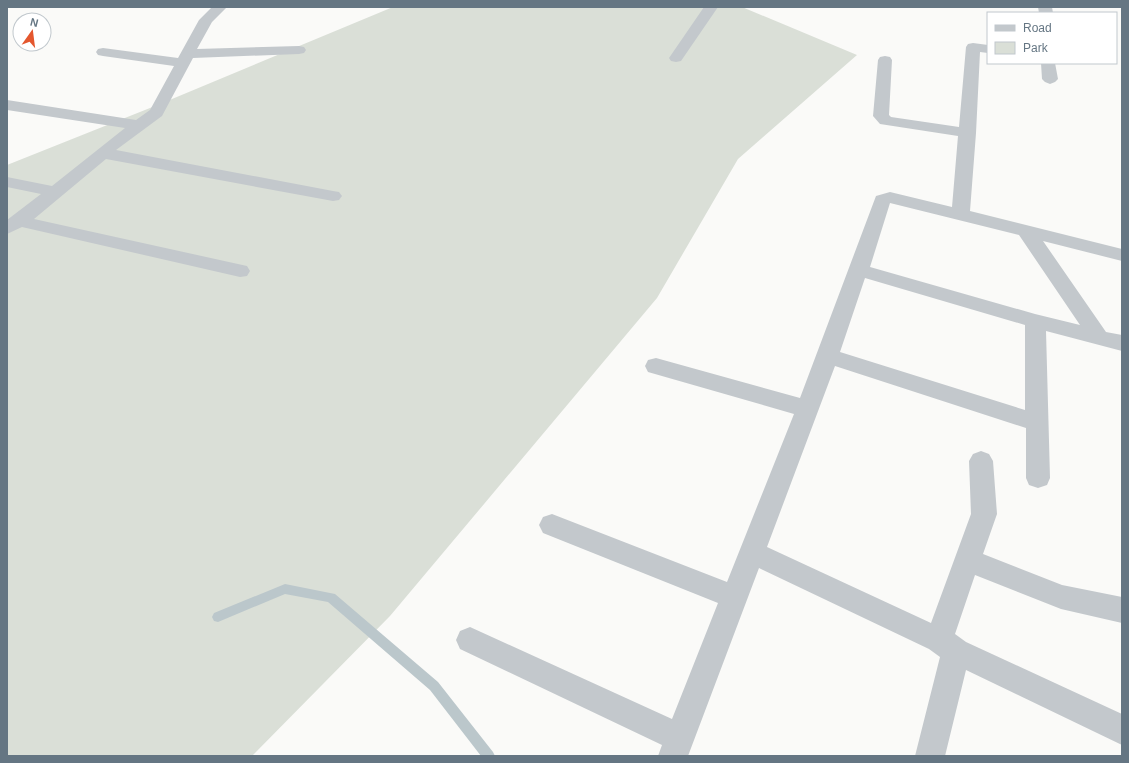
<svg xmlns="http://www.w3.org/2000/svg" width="1129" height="763" font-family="Helvetica,sans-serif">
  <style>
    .green { fill: #dadfd7 }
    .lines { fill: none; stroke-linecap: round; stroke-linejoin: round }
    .stream { fill: #bbc7cb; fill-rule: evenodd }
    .minor { fill: #c3c8cc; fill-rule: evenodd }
  </style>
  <rect width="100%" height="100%" fill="#fafaf8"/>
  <!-- green -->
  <path class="green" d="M393,7h349l115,48 -119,104 -81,139 -267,318 -138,140h-245v-591l153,-61z"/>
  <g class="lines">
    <!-- stream -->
    <path class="stream" d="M285,584l50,10 103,88 55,70 2,4h-14l-51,-66 -102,-88 -43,-8 -67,28 -4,-1 -2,-4 2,-4z"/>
    <!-- minor -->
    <path class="minor" d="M212,7h15l-15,15 -15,27 102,-3 5,1 2,3 -2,3 -5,1 -106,4 -31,58 -46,34 217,41 6,1 3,4 -3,4 -6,1 -227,-42 -72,60 213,47 3,5 -3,5 -7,1 -218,-50 -15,7v-14l34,-26 -34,-7v-10l45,9 73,-58 -118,-18v-10l129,20 14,-10 24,-44 -71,-10 -5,-1 -2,-3 2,-3 5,-1 75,10 21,-38z
      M704,7h14l-37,54 -5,1 -5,-1 -2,-3z
      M1038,7h14l1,6h-14z
      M973,43l15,2v8l-8,-1 -4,81 -6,78 152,38v12l-79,-20 63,91 16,3v16l-76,-20 4,147 -3,7 -9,3 -9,-3 -3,-7v-50l-191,-62 -68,181 164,76 40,-109 -2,-53 4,-7 8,-3 8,3 4,7 4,53 -14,40 79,31 60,12v26l-61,-14 -86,-34 -20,59 11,8 156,72v31l-156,-75 -21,86h-30l25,-99 -11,-8 -170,-81 -71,188h-30l4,-11 -202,-96 -4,-9 4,-9 10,-4 202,92 46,-116 -175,-70 -4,-8 4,-8 9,-3 175,68 67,-168 -146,-42 -3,-6 3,-6 8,-2 144,40 76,-202 14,-4 62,15 6,-71 -78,-12 -7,-8 5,-56 2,-3 5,-1 5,1 2,3 -3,55 2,2 68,10 7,-80 2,-3zM890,203l129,32 61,90 -45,-11 -165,-47zM865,278l160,47v85l-185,-58z
      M1041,63h14l3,16 -3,3 -5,2 -5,-2 -3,-3z"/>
  </g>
  <!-- border -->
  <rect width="1129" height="763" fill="none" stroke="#657683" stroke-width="16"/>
  <!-- legend -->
  <rect x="987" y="12" width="130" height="52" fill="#ffffff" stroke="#c1c8cd"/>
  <rect x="995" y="25" width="20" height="6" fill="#c3c8cc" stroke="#c1c8cd"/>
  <text x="1023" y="32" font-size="12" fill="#657683">Road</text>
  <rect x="995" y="42" width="20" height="12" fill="#dadfd7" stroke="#c1c8cd"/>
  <text x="1023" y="52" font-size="12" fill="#657683">Park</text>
  <!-- north arrow -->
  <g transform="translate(32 32) rotate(14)"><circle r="19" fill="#ffffff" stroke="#c1c8cd"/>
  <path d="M0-3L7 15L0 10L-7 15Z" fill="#e4572e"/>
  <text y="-6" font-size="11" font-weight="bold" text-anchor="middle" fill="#657683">N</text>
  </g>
</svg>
